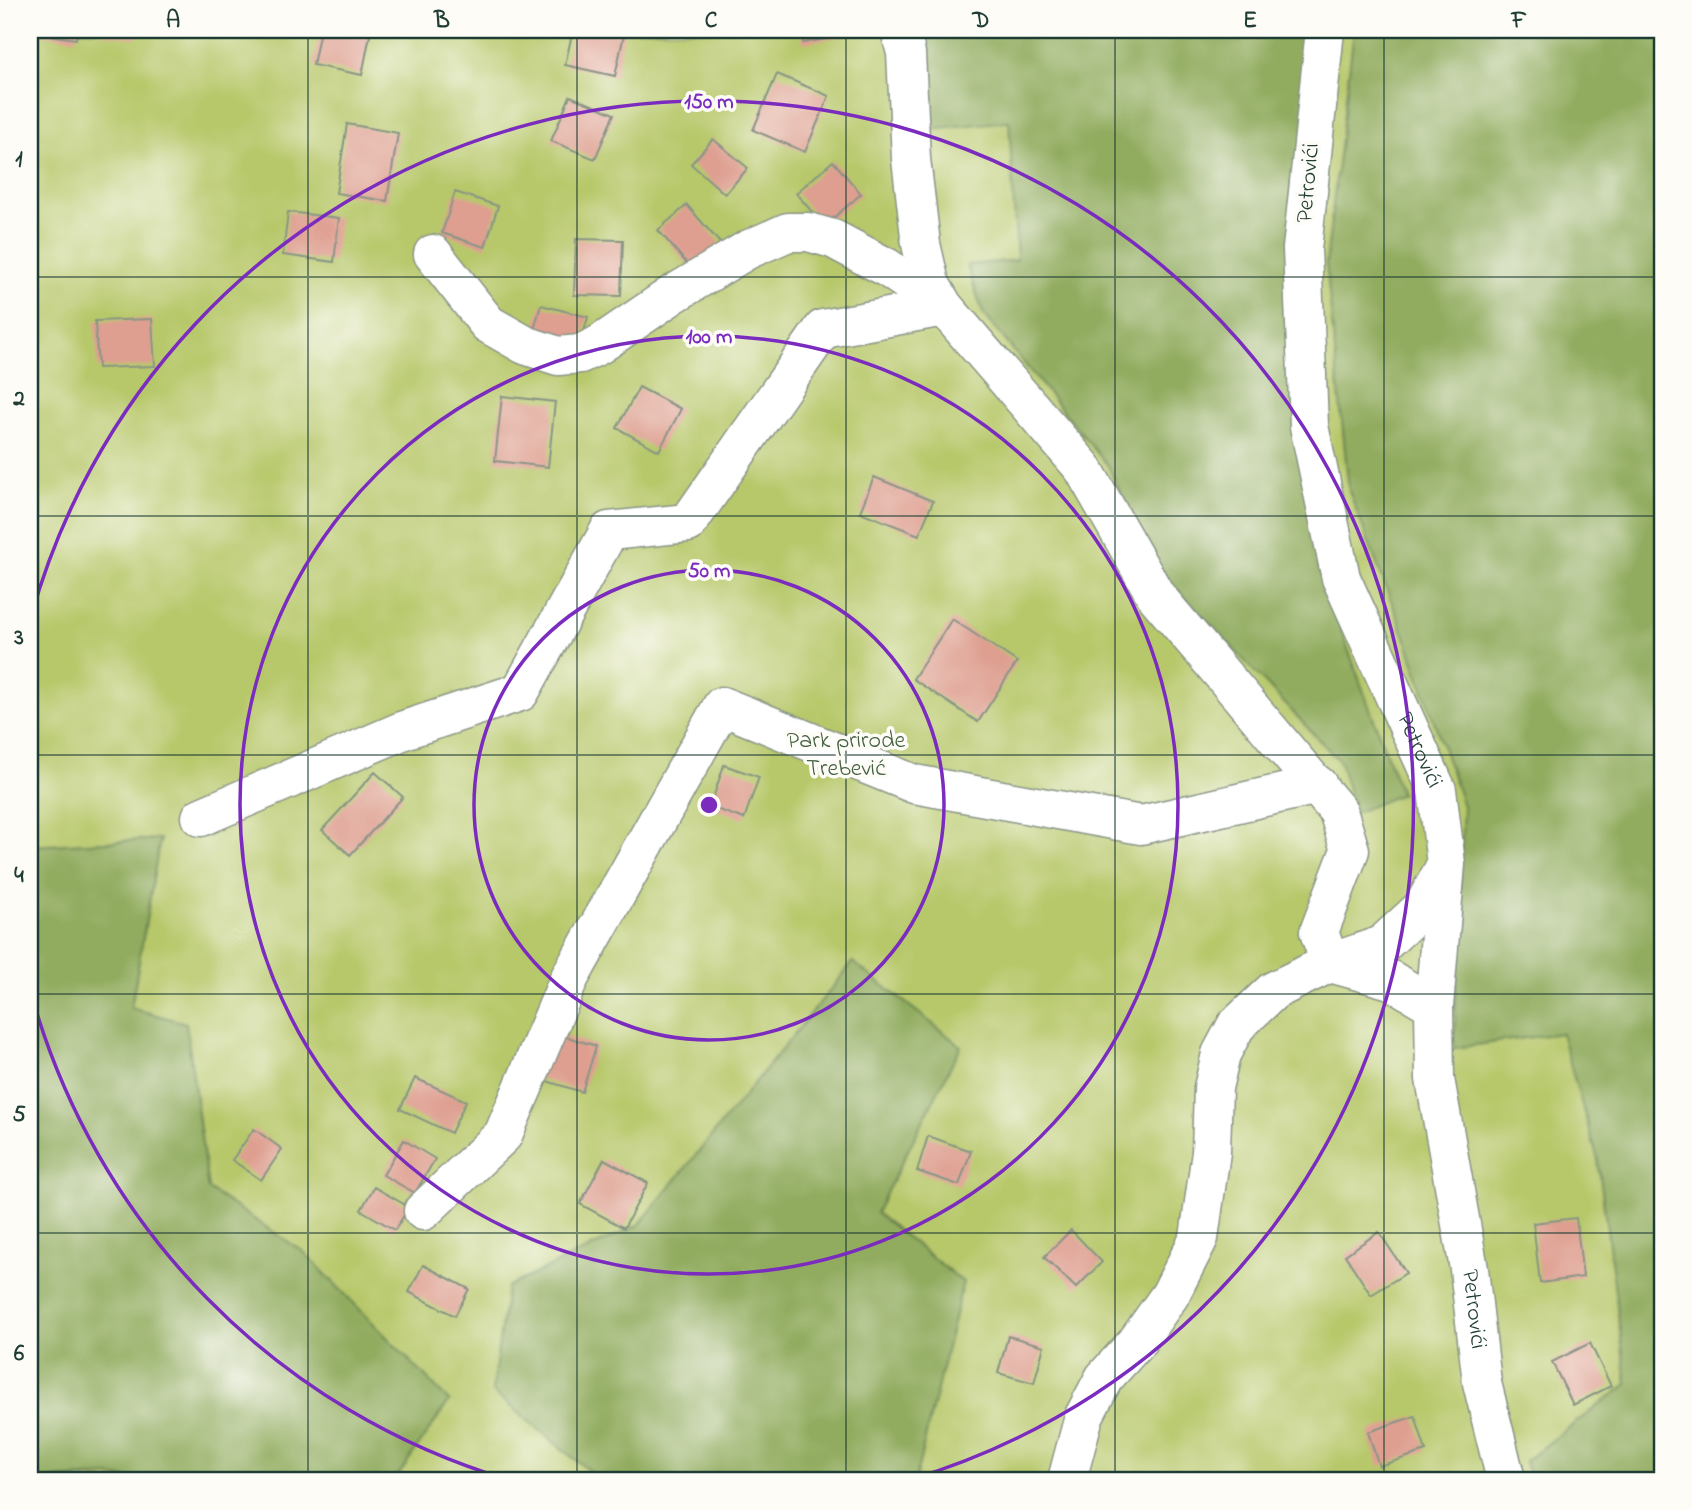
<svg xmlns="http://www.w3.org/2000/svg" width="1692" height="1510" font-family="'Indie Flower',sans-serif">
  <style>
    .green { fill: #b7c86a; stroke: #6b824f; stroke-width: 2 }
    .forest { fill: #91ac5e; stroke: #587449; stroke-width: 2 }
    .building { fill: #de9f90 }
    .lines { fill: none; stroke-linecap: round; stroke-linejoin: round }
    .minor-casing { stroke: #899586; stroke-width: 41 }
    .minor { stroke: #fff; stroke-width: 38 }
    .grid { fill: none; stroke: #1f3d34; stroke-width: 2; stroke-opacity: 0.55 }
    .ring { fill: none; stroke: #7b2cbf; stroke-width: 3.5 }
    .labels { text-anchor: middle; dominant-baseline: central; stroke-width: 7; stroke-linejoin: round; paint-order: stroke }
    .street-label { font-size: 24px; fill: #1f3d34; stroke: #fdfcf7 }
    .park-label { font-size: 24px; fill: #456042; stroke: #fdfcf7 }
    .centre { fill: #7b2cbf; stroke: #fdfcf7; stroke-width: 3.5 }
    .ring-label { font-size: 21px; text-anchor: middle; font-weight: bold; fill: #7b2cbf; stroke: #fdfcf7; stroke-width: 7; stroke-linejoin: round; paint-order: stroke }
    .neatline { fill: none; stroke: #1f3d34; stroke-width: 2.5 }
    .grid-label { font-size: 23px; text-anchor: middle; font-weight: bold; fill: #1f3d34 }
  </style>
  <rect width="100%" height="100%" fill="#fdfcf7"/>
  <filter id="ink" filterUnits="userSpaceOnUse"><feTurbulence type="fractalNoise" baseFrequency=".0143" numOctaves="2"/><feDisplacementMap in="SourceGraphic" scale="14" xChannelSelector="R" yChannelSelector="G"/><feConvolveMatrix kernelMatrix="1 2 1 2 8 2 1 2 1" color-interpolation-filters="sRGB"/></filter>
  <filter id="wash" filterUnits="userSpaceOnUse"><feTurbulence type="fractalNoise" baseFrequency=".00686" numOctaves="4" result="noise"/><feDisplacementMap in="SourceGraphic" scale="28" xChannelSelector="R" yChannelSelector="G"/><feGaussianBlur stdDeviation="1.57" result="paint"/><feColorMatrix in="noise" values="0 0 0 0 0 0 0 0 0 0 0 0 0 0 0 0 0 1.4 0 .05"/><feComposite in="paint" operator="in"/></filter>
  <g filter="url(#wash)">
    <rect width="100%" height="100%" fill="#f3edd7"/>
    <!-- green -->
    <path class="green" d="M30,30h1632v1450h-1632z"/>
    <!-- forest -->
    <path class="forest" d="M910,30h400l9,539 82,225 -46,19 -15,-51 -185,-196 -47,-100 -125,-153 -16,-48 50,-5 -8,-139 -90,9z
      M1354,30h308v1450h-132l-5,-19 102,-77 -29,-224 -37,-127 -107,15 9,-242 -56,-164 -58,-151 -23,-228z
      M160,839l-29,169 55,15 22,166 96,63 145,149 -54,79h-259l-26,-4 -80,4v-634z
      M853,962l108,84 -85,167 87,69 -48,198h-315l-108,-89 15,-104 132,-62z"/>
    <g id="blocks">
      <!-- building -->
      <path class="building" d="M32,30h46l-2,9 -45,-6z
        M104,30h33l-1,8 -33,-4z
        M320,30h51l-9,45 -49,-10z
        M573,30h52l-10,46 -50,-11z
        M801,30h46l1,5 -45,8z
        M777,74l52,22 -24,56 -52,-22z
        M570,96l44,18 -19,45 -44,-18z
        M347,124l51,9 -11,68 -51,-8z
        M713,139l35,29 -23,26 -34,-30z
        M833,161l28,33 -37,32 -28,-33z
        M455,192l43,14 -13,41 -43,-14z
        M687,205l33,38 -29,25 -33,-38z
        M288,212l51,6 -5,44 -51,-7z
        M576,239l47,1 -2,56 -47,-1z
        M541,305l47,12 -9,33 -47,-13z
        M152,319l3,47 -57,2 -3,-47z
        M639,387l42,22 -22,42 -42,-23z
        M502,396l53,6 -7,65 -53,-6z
        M874,477l59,24 -14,34 -59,-23z
        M952,619l65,43 -39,60 -65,-43z
        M724,765l35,12 -15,42 -34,-12z
        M375,772l28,25 -53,58 -28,-25z
        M554,1033l42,13 -14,46 -42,-13z
        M415,1078l51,23 -15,32 -51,-24z
        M254,1129l28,20 -21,31 -29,-20z
        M928,1136l43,15 -12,34 -42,-14z
        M404,1140l31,19 -20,34 -32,-18z
        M604,1159l44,24 -24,45 -44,-24z
        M374,1187l35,20 -14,23 -34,-20z
        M1576,1218l7,59 -43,6 -7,-60z
        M1071,1230l31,32 -26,26 -32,-31z
        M1379,1232l27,41 -35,22 -26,-40z
        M423,1265l46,24 -14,27 -46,-24z
        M1008,1336l36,10 -10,37 -36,-10z
        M1590,1343l21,43 -38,19 -21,-43z
        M1415,1416l11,35 -47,15 -11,-34z"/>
    </g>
  </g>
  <g filter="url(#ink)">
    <use href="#blocks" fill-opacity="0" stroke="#899586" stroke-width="2"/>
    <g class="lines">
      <!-- minor casing -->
      <g class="minor-casing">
        <g id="minor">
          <path d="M900,30l6,23 5,106 10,85 9,39 14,24 139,161 73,128 182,215 12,39 -31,82 11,31 61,17 43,26"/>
          <path id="s1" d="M1325,30l-23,219 7,177 32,152 96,212 9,74 -12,142 1,73 34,190 13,114 24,97"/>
          <path d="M433,254l55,70 37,21 33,11 22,-2 19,-9 73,-50 75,-45 41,-18h20l25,7 53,28 56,38"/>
          <path d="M201,817l203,-87 116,-38 89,-161 79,-8 135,-194 121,-22"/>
          <path d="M423,1211l80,-76 67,-158 152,-271 192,78 227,41 177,-40"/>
          <path d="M1067,1480l17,-64 20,-38 32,-35 34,-48 29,-57 12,-86 2,-64 8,-34 15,-28 37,-35 57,-28 52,-18 41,-38 19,-35"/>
        </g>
      </g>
      <!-- minor -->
      <use href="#minor" class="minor"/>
    </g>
  </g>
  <!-- grid -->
  <path class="grid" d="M308,30v1450M577,30v1450M846,30v1450M1115,30v1450M1384,30v1450M30,277h1632M30,516h1632M30,755h1632M30,994h1632M30,1233h1632"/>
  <!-- distance rings -->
  <g class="ring">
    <circle cx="709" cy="805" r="235"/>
    <circle cx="709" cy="805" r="469"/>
    <path d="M509 1480A704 704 0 0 1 31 993M31 617A704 704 0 1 1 909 1480"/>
  </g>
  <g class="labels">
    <!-- street labels -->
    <g class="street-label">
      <text transform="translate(1309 183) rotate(-85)">Petrovići</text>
      <text stroke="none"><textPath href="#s1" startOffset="742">Petrovići</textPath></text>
      <text stroke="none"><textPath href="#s1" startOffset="1309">Petrovići</textPath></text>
    </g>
    <!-- park labels -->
    <g class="park-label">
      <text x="846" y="741">Park prirode<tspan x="846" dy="28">Trebević</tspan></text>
    </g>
  </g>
  <circle cx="709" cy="805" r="10" class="centre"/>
  <g class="ring-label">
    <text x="709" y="108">150 m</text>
    <text x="709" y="343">100 m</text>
    <text x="709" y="577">50 m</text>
  </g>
  <!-- margin -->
  <rect width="1692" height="1510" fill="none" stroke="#fdfcf7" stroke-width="77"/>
  <rect x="38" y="38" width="1616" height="1434" class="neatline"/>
  <g class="grid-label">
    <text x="173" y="27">A</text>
    <text x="442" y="27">B</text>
    <text x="711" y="27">C</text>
    <text x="981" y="27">D</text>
    <text x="1250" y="27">E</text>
    <text x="1519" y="27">F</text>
    <text x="19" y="166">1</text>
    <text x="19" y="405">2</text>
    <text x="19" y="644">3</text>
    <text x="19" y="882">4</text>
    <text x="19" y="1121">5</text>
    <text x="19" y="1360">6</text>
  </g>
</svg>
